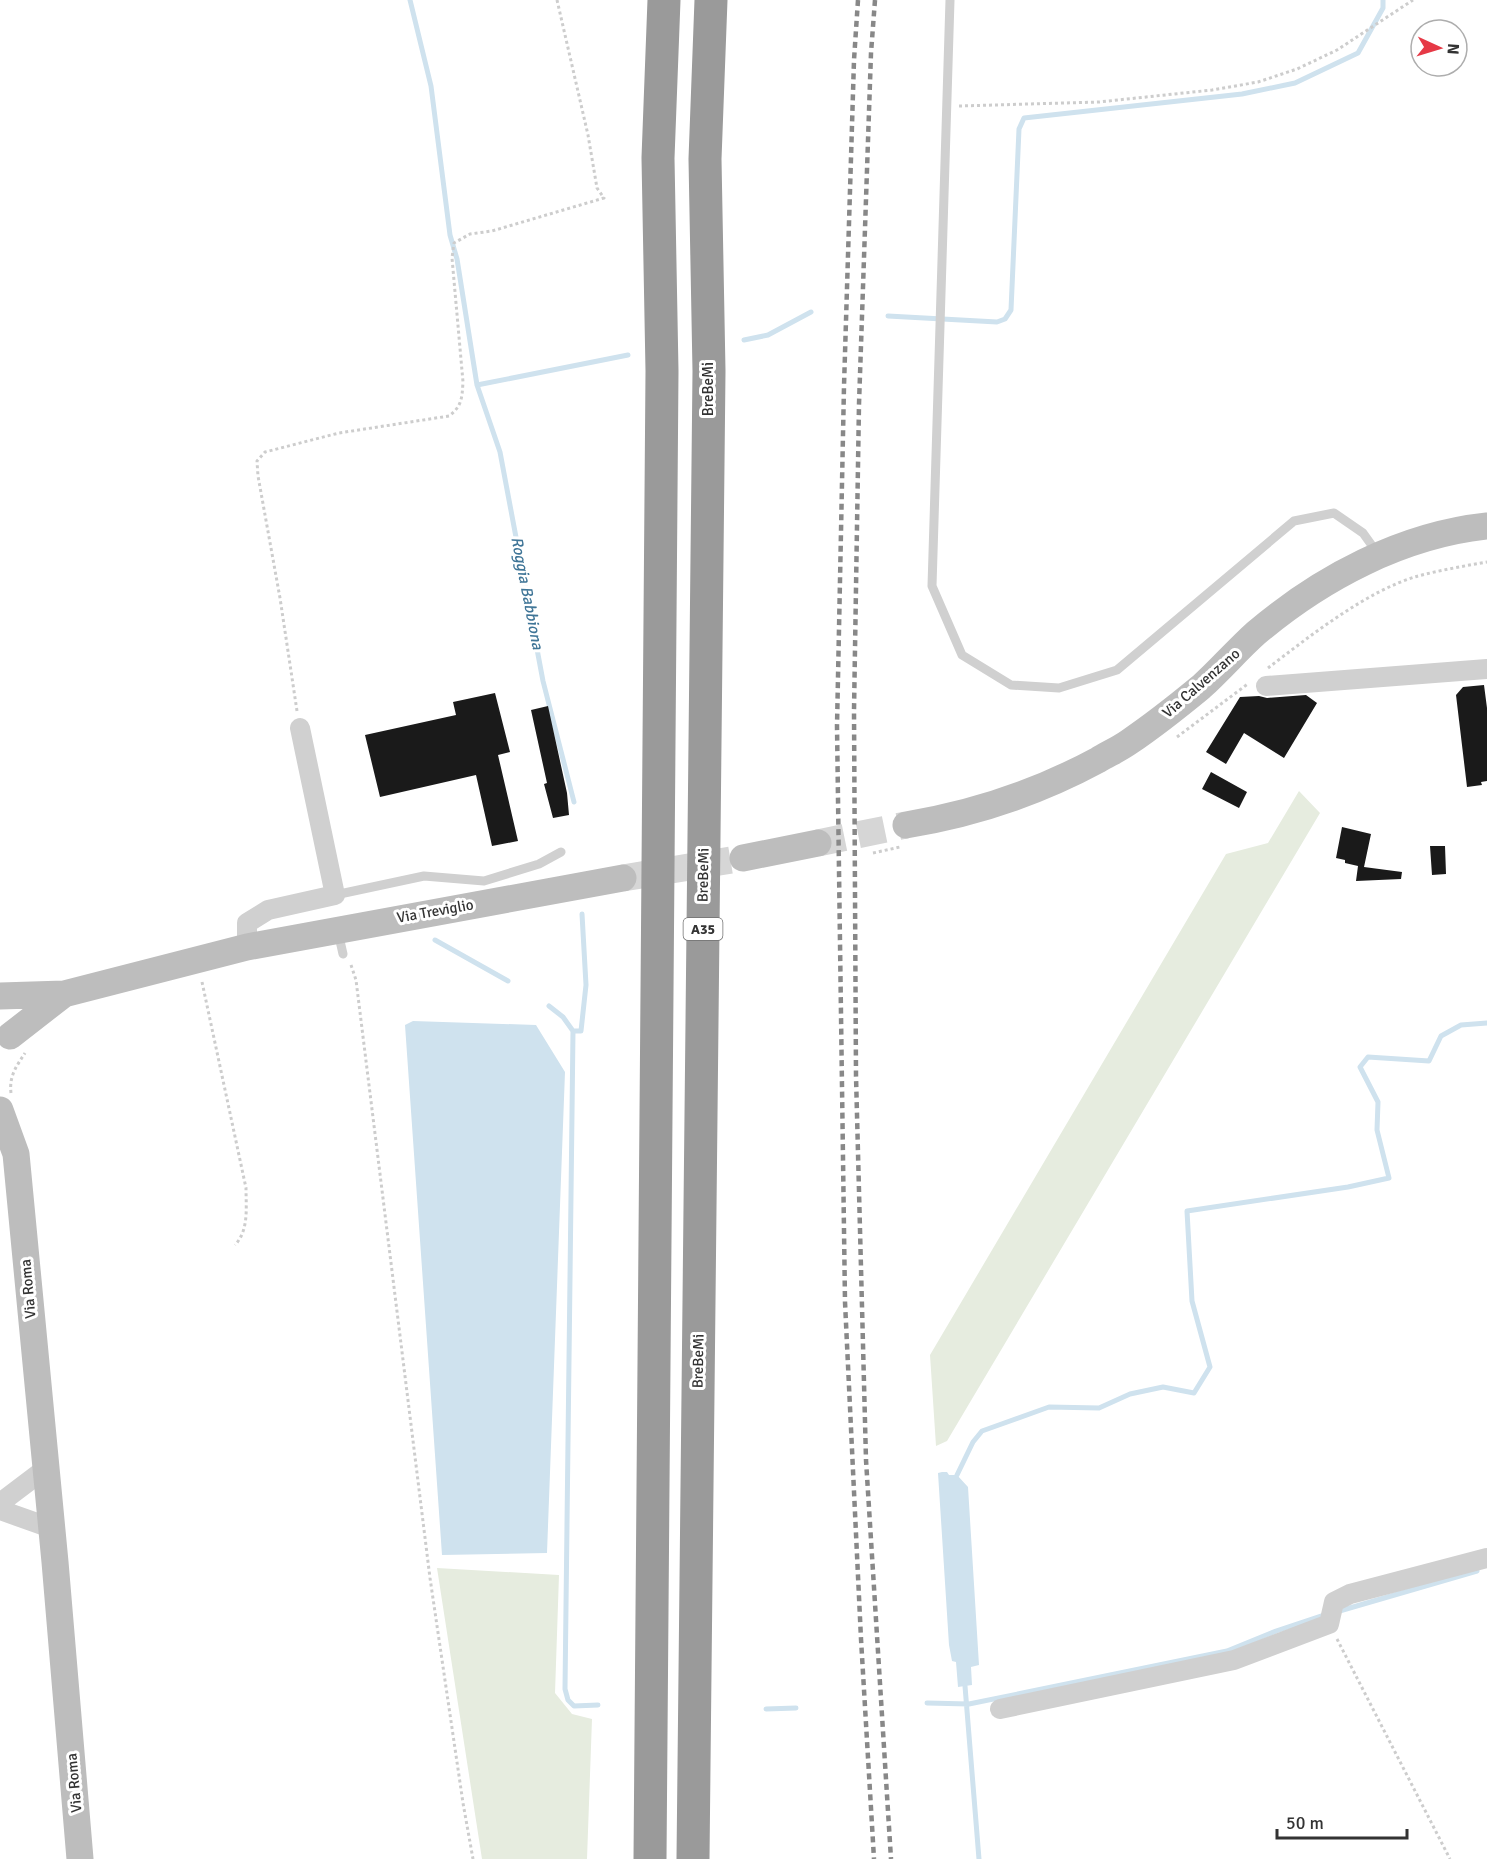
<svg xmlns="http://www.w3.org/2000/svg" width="1487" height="1859" font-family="Signika,sans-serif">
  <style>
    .green { fill: #e6ecdf }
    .water { fill: #cfe2ee }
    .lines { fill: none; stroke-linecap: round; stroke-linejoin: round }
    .stream { stroke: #cfe2ee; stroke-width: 5 }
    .building { fill: #1a1a1a }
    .secondary-tunnel { stroke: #d6d6d6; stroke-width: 27; stroke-dasharray: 27 14; stroke-linecap: butt }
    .path { stroke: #cdcdcd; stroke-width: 3; stroke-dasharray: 3 3; stroke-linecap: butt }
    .lane { stroke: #d0d0d0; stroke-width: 9 }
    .street { stroke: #d0d0d0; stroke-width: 20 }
    .secondary { stroke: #bdbdbd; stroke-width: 27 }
    .highway { stroke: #9a9a9a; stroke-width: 33 }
    .rail { stroke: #888; stroke-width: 4.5; stroke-dasharray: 6 4.5; stroke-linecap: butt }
    .labels { text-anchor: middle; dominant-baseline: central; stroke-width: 6; stroke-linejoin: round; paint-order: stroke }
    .shield { fill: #fff; stroke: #707070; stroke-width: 1.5 }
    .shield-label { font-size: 14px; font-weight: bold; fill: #333 }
    .street-label { font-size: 15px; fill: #333; stroke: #fff }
    .water-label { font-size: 16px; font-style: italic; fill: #3f7597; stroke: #fff }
  </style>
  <rect width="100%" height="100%" fill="#fff"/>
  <!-- green -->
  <path class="green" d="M1299,791l21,22 -373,628 -11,5 -6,-91 296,-501 42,-11z
    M437,1568l122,7 -4,118 17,21 20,5 -5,140h-105z"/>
  <!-- water -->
  <path class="water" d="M413,1021l123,4 29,47 -18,481 -105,2 -37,-530z
    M942,1472h5l2,3h8l11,12 11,178 -8,2 1,18 -14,2 -2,-25 -4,-1 -3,-16 -11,-172z"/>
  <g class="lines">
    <!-- stream -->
    <path class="stream" d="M410,0l21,86 19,149 7,24 20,126 23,67 43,229 31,121
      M888,316l109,6 8,-3 6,-9 8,-181 5,-11 218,-24 53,-11 63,-30 25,-45v-8
      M744,340l24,-5 43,-23
      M477,385l151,-30
      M435,940l73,41
      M549,1006l14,11 10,14 -8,658 3,11 6,6 24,-1
      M573,1031h8l5,-46 -4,-71
      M957,1475l16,-33 9,-11 67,-24 50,1 31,-14 33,-7 31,6 16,-26 -18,-66 -5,-90 161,-24 41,-9 -12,-48 1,-28 -18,-35 8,-10 61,4 12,-25 20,-11 26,-2
      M1336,1612l141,-41
      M965,1686l14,173
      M927,1703l42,1 258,-53 49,-20 51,-17
      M766,1709l30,-1"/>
  </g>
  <!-- building -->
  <path class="building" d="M1484,685l3,23v73l-6,1 1,3 -15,2 -11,-92 7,-8z
    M495,693l15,59 -12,3 20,86 -26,5 -16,-71 -96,22 -15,-62 91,-20 -3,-13z
    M1306,695l11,8 -33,55 -40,-25 -18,31 -20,-12 34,-55 19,-1 8,2z
    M548,706l19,87 2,22 -16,3 -9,-34 3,-1 -16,-73z
    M1211,772l36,20 -8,16 -37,-19z
    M1342,827l29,7 -7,33 38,5 -1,7 -45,2 2,-15 -13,-3v-3l-9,-2z
    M1430,846h15l1,28 -14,1z"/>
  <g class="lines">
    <!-- secondary-tunnel -->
    <path class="secondary-tunnel" d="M818,843l88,-18
      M623,878l120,-20"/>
    <!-- path -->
    <path class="path" d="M959,106l140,-4 113,-12 46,-8 39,-13 40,-19 76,-50
      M1268,668c42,-32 100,-78 150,-92 23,-6 46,-10 69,-14
      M297,711l-17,-113 -22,-122 -1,-15 8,-9 74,-19 110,-17c13,-10 13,-18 14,-34l-11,-124 2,-15 16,-9 22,-3 112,-33 -7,-10 -9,-53 -31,-135
      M1177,737l72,-54
      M873,853l27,-6
      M351,965l5,15 74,598 33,225 10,56
      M202,982l44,206c0,20 3,42 -11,57
      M11,1093c-2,-17 5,-26 14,-40
      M1337,1639l113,220"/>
    <!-- lane -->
    <path class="lane" d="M950,0l-18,586 30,69 49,30 48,3 58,-18 177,-149 40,-8 29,20 15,21
      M335,895l89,-19 60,5 55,-17 22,-12
      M338,932l5,22"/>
    <!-- street -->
    <path class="street" d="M1266,686l221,-17
      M247,947v-24l21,-13 67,-15 -35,-167
      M0,1503l45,-34
      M0,1510l51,18
      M1000,1709l234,-49 95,-36 5,-22 16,-8 137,-36"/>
    <!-- secondary -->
    <path class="secondary" d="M906,825c68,-11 131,-32 192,-65 10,-6 21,-11 31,-18 25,-17 49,-36 72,-55 19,-17 36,-37 55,-54 65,-55 146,-98 231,-107
      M743,858l75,-15
      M0,996l64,-2 183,-47 376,-69
      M10,1036l54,-42
      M0,1110l16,44 39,408 25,297"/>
    <!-- highway -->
    <path class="highway" d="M650,1859l12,-1488 -4,-213 6,-158
      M693,1859l16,-1488 -4,-212 6,-159"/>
    <!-- rail -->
    <path class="rail" d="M858,0l-4,60 -10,326 -7,340 8,576 16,337 13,220
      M875,0l-4,53 -12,351 -5,307 2,365 10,384 25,399"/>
  </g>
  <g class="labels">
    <!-- shield labels -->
    <rect class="shield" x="683.5" y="918" width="39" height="22" rx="4.5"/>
    <g class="shield-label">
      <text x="703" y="929">A35</text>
    </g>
    <!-- street labels -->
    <g class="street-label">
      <text transform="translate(708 389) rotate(-90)">BreBeMi</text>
      <text transform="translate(1201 683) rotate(-41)">Via Calvenzano</text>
      <text transform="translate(703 875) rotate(-89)">BreBeMi</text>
      <text transform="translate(435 911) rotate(-10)">Via Treviglio</text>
      <text transform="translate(28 1289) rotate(-95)">Via Roma</text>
      <text transform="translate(698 1361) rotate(-89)">BreBeMi</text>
      <text transform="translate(74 1783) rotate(-95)">Via Roma</text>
    </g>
    <!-- water labels -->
    <g class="water-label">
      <text transform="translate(527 593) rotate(79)">Roggia Babbiona</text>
    </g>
  </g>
  <!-- north arrow -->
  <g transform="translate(1439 48) rotate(94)"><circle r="28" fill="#ffffff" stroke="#adadad" stroke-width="1.5"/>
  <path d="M0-4.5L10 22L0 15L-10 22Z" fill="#e63946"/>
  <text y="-9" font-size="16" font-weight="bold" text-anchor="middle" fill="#333333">N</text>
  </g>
  <!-- scale -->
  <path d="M1277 1829v9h130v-9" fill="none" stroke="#333333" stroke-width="3"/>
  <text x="1286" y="1829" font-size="18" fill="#333333" stroke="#ffffff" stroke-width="4.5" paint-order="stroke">50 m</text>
</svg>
